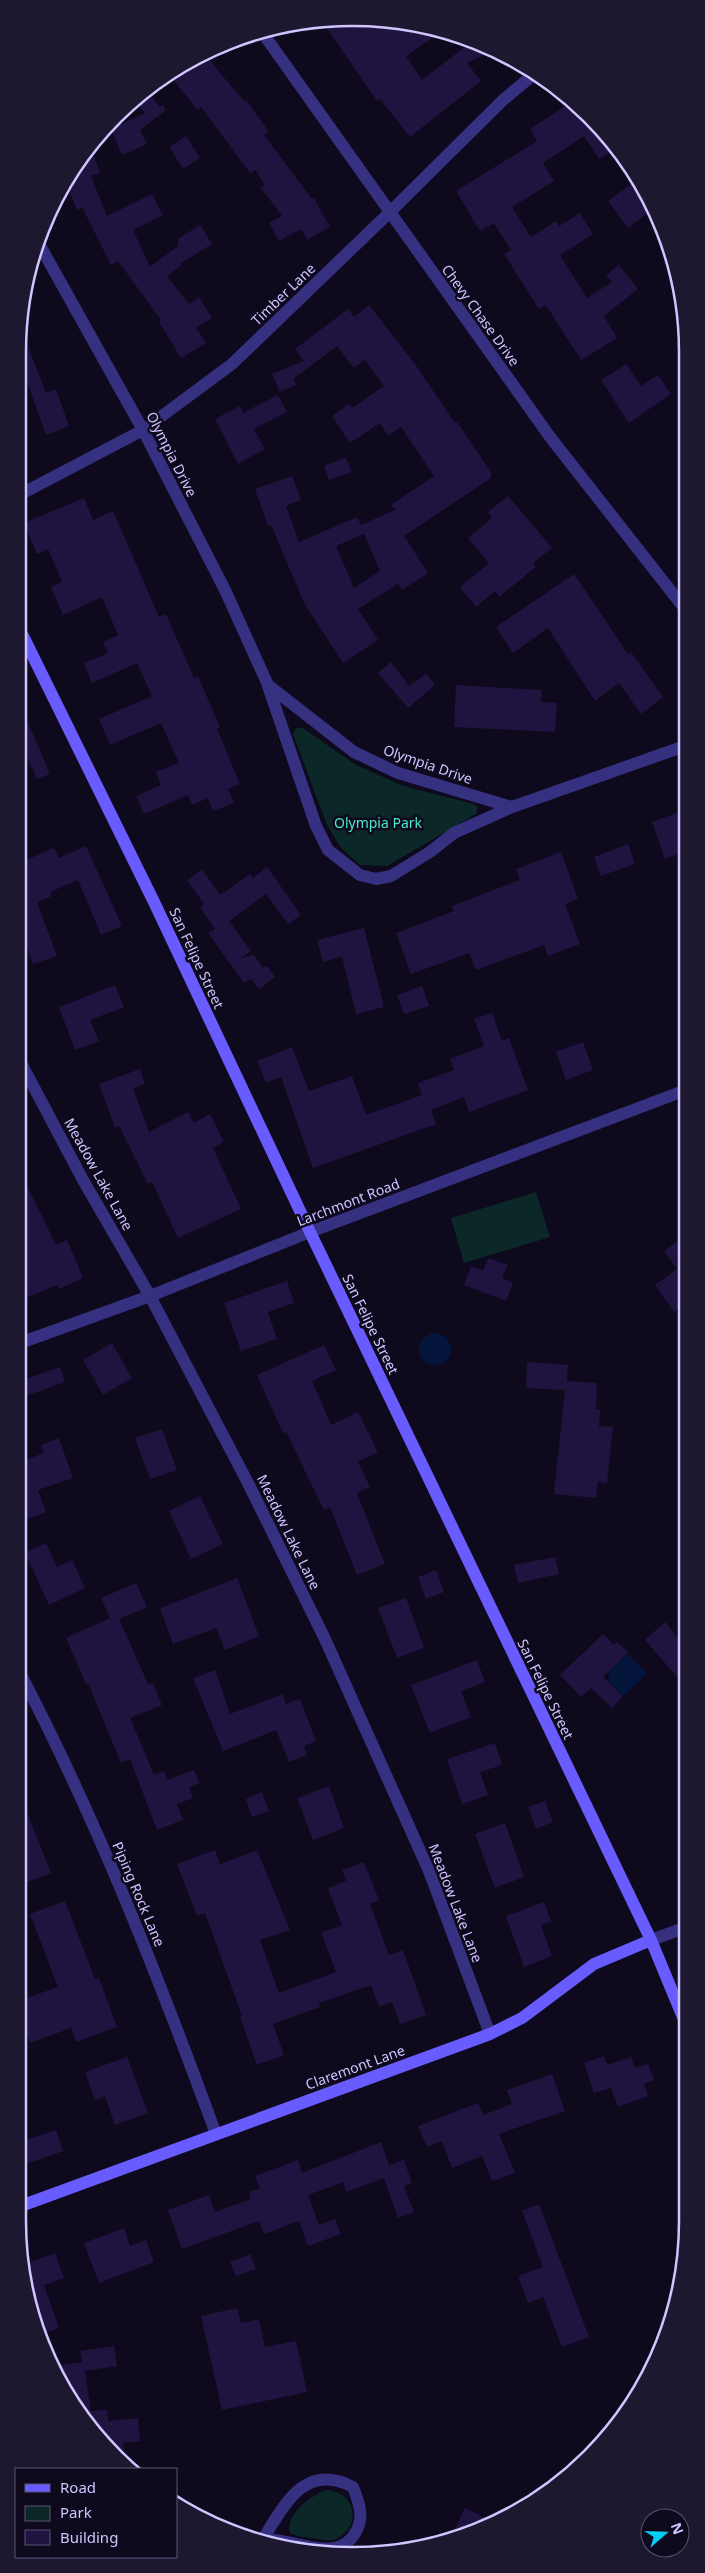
<svg xmlns="http://www.w3.org/2000/svg" width="705" height="2573" font-family="'Noto Sans',sans-serif">
  <style>
    .green { fill: #0c2727 }
    .water { fill: #04153b }
    .building { fill: #1f143f; fill-rule: evenodd }
    .lines { fill: none; stroke-linecap: round; stroke-linejoin: round }
    .street { stroke: #363081; stroke-width: 12 }
    .secondary { stroke: #685cff; stroke-width: 12 }
    .labels { text-anchor: middle; dominant-baseline: central; stroke-width: 5; stroke-linejoin: round; paint-order: stroke }
    .street-label { font-size: 14px; fill: #cfc5ff; stroke: #0e091d }
    .park-label { font-size: 14px; fill: #47eac9; stroke: #0e091d }
    .rim { fill: none; stroke: #cfc5ff; stroke-width: 2.5 }
  </style>
  <rect width="100%" height="100%" fill="#0e091d"/>
  <!-- green -->
  <path class="green" d="M296,728h7l53,37 48,21 69,18 5,3 -2,7 -89,52 -27,-1 -19,-17 -14,-23 -34,-91z
    M536,1192l14,45 -86,26 -13,-45z
    M327,2490c35,4 32,44 5,50 -5,1 -13,-1 -19,-2 -9,-1 -15,-1 -23,-5 -5,-18 22,-39 37,-43z"/>
  <!-- water -->
  <path class="water" d="M419 1349a16 16 0 1 1 32 0a16 16 0 1 1-32 0Z
    M627,1653l20,20 -23,23 -16,-15 1,-10z"/>
  <!-- building -->
  <path class="building" d="M352,18l66,6 23,8 -35,24 16,24 49,-38 25,8 -29,13 14,18 -71,56 -30,-38 -3,2 -55,-80z
    M205,55l39,46 2,-1 23,32 -5,3 48,64 2,-1 16,29 -23,13 -6,-11 -22,12 -10,-18 13,-7 -21,-28 4,-2 -9,-16 -6,3 -49,-66 -3,3 -24,-29z
    M149,93l10,13 4,-1 3,5 -26,20 7,14 -25,11 -11,-26 34,-16 -8,-10z
    M571,102l19,14 24,34 -15,9 -15,-23 -41,27 11,18 -42,26 19,30 25,-16 3,5 21,-13 13,21 -33,21 27,43 25,-16 -6,-7 13,-10 19,24 -34,27 13,22 -36,22 -35,-55 -7,4 -35,-55 7,-4 -17,-27 -14,8 -24,-40 81,-50 -7,-12z
    M186,136l14,22 -17,11 -14,-22z
    M90,147l10,25 -9,4 16,40 45,-22 11,21 -30,15 17,37 28,-21v-7l22,-14 12,19 -32,20 2,1 -15,11 22,28 10,-7 13,21 -16,10 10,15 -25,15 -22,-36 2,-2 -43,-59 -7,4 -29,-58 -5,3 -11,-28 8,-15z
    M636,181l18,27 -26,20 -20,-27z
    M369,305l46,59 40,59 2,-1 34,50v6l-87,58 24,37 -26,17 -4,-6 -40,25 20,31 -35,23 -39,-60 -33,-78 -3,1 -13,-37 37,-13 9,24 -15,6 13,36 58,-25 4,8 34,-15 -4,-5 43,-29 -33,-49 -13,9 -8,-13 -30,20 -18,-27 17,-12 3,4 32,-22 -19,-26 -11,8 -17,-22 -44,33 3,6 -16,7 -8,-18 32,-13 -9,-12 53,-40 6,8zM364,534l16,37 -26,17 -18,-42z
    M24,336l22,57 10,-4 13,37 -23,9 -19,-53 -3,1z
    M626,364l15,22 17,-11 13,19 -42,29 -28,-43z
    M278,395l9,17 -33,17 11,20 -27,15 -23,-45 25,-13 3,7z
    M346,457l6,15 -23,8 -5,-14z
    M508,496l44,52 -19,15 3,4 -37,30 -4,-6 -19,16 -16,-20 29,-24 -21,-25 24,-20 -4,-6z
    M84,498l9,22 20,-9 46,106 7,-3 28,64 4,-2 22,51 -3,2 23,55 -12,5 6,14 -21,8 -5,-13 -16,7 -4,-10 -44,19 -8,-18 25,-11 -5,-13 23,-9 -18,-40 -51,22 -11,-26 53,-23 -15,-33 -45,20 -8,-20 24,-10 -5,-11 15,-7 -16,-38 -39,18 -12,-28 11,-5 -14,-33 -11,5 -13,-31z
    M574,574l54,80 3,-2 32,45 -22,17 -22,-31 -24,18 -47,-73 -35,25 -17,-26z
    M391,662l18,24 17,-12 9,11 -27,23 -30,-35z
    M456,685l86,5 -1,12 16,1 -2,29 -101,-5z
    M22,708l28,66 -13,5 -15,-33z
    M685,810v42l-20,7 -13,-37z
    M628,844l7,20 -34,12 -7,-19z
    M86,846l36,80 -21,9 -23,-55 -28,12 2,4 -15,6 20,54 -24,8 -11,-30v-72l32,-14 5,10z
    M561,852l17,47 -13,5 15,40 -32,12 -4,-11 -68,25 -7,-17 -58,21 -15,-41 58,-22 -2,-5 68,-26 -4,-11z
    M267,867l34,48 -13,9 -22,-30 -37,27 22,30 -10,7 13,-3 9,13 4,-2 8,11 -16,12 -8,-10 -7,4 -36,-50 7,-4 -15,-22 4,-3 -17,-24 15,-11 18,26 30,-21 3,4z
    M364,928l20,79 -28,7 -14,-57 -19,5 -6,-22z
    M115,985l9,22 -34,13 9,21 -24,9 -16,-43z
    M422,986l7,20 -25,8 -7,-19z
    M492,1013l10,28 7,-3 19,52 -59,22 -5,-15 -33,13 5,14 -123,44 -32,-91 -15,6 -9,-22 35,-14 17,44 43,-15 14,39 56,-20 -4,-12 36,-13 -4,-11 34,-13 -10,-27z
    M583,1042l10,28 -27,10 -10,-28z
    M140,1069l5,15 -12,4 16,44 39,-20 6,11 16,-9 14,28 -11,6 28,61 -63,29 -26,-56 -4,2 -29,-58 -4,2 -16,-44z
    M21,1173l35,72 11,-5 16,38 -24,11 -2,-4 -36,15z
    M686,1235v68l-12,9 -19,-27 22,-16 -13,-18z
    M488,1258l20,7 -6,13 11,5 -7,18 -42,-16 7,-19 12,5z
    M287,1281l7,22 -26,9 9,27 -36,12 -17,-48z
    M112,1343l20,35 -29,17 -20,-35z
    M324,1345l12,25 -24,11 19,44 27,-13 20,40 -20,10 12,25 -13,6 28,71 -28,11 -27,-68 -6,3 -38,-78 -3,1 -26,-58z
    M527,1362l41,3 -1,16 30,2 -1,26h4l-1,17 14,1 -6,56 -9,-1 -2,16 -42,-4 11,-104 -39,-2z
    M60,1367l5,15 -45,16v-17z
    M162,1429l15,41 -27,9 -15,-41z
    M59,1438l14,40 -35,12 8,22 -26,10v-60l24,-9 -3,-8z
    M200,1496l23,48 -32,15 -22,-48z
    M46,1543l11,24 15,-7 13,28 -36,17 -24,-52z
    M555,1557l4,17 -41,9 -4,-18z
    M436,1570l8,22 -18,7 -8,-22z
    M237,1578l22,58 -34,14 -9,-22 -43,16 -13,-36z
    M136,1583l11,24 -28,12 29,65 5,-1 9,22 -32,13 24,57 10,-4 3,9 27,-10 5,13 -10,4 4,11 -16,6 6,16 -26,10 -27,-71 -9,4 -33,-80 -2,1 -20,-46 44,-20 -9,-20z
    M406,1598l18,50 -27,10 -19,-50z
    M665,1622l22,26v40l-42,-48z
    M603,1634l11,11 3,-3 11,10 -25,25 20,19 -11,12 -21,-20 -10,9 -21,-22z
    M477,1660l8,22 -24,9 10,26 -41,16 -19,-48z
    M215,1670l15,44 53,-20 3,10 14,-5 16,42 -12,5 3,9 -18,7 -13,-32 -53,21 -30,-73z
    M495,1743l7,22 -22,7 8,23 -26,9 -15,-45z
    M329,1786l15,42 -31,12 -16,-42z
    M19,1792l32,81 -32,12z
    M262,1792l7,19 -17,6 -6,-18z
    M545,1801l8,21 -17,7 -8,-22z
    M505,1823l19,54 -29,11 -20,-54z
    M215,1850l5,14 37,-14 33,80 -30,10 19,53 57,-21 -15,-40 21,-7 -14,-37 18,-7 -4,-11 22,-8 15,38 -9,4 19,51 14,-5 23,65 -26,9 -8,-22 -13,5 -8,-22 -52,18 1,4 -47,17 11,31 -27,10 -17,-48 2,-1 -37,-103 -8,3 -20,-52z
    M65,1901l30,78 4,-1 18,49 -41,15 -5,-14 -41,15 -12,-32v-10l40,-14 -28,-73z
    M544,1902l7,19 -10,4 11,31 -28,11 -18,-51z
    M604,2056l3,9 24,-8 4,11 13,-4 6,16 -10,4 4,12 -30,11 -7,-19 -17,5 -10,-30z
    M127,2057l21,56 -33,12 -10,-29 -10,4 -10,-28z
    M552,2074l13,37 -66,23 16,39 -23,8 -10,-25 -30,12 -10,-27 -15,6 -9,-21 60,-23 5,12 29,-11 -5,-14z
    M56,2130l7,21 -45,16v-24z
    M381,2142l8,23 15,-5 8,23 -8,3 10,26 -16,6 -14,-40 -38,14 -3,-10 -35,13 11,30 16,-6 6,15 -33,12 -9,-25 -35,13 -5,-13 -77,28 -14,-39 41,-15 6,17 36,-13 -2,-7 11,-4 -5,-12 43,-16 4,13z
    M539,2204l50,133 -27,10 -19,-50 -15,6 -10,-27 25,-9 -21,-56z
    M124,2228l6,18 16,-6 8,22 -55,21 -15,-40z
    M55,2253l9,25 -20,7 15,43 -20,7 -15,-49 -2,-21z
    M250,2254l6,15 -20,7 -6,-14z
    M237,2308l4,15 18,-4 6,28 31,-6 11,51 -85,18 -21,-94z
    M114,2346l3,20 -32,5 6,40 16,-1 1,11 30,-3 2,23 -17,2 2,21 -24,-22 -47,-76 28,-4 -2,-11z
    M465,2508l31,15 -46,17z"/>
  <g class="lines">
    <!-- street -->
    <path class="street" d="M262,32l288,405 135,172
      M38,242l105,188 82,160 43,95 86,67 44,21 114,34 173,-61
      M23,493l120,-63 89,-66 157,-151 114,-113 30,-25
      M268,686l48,140 12,24 32,25 16,4 15,-3 39,-24 24,-19 58,-26
      M21,1063l62,117 67,116 98,187 77,156 104,232 61,163
      M20,1343l130,-47 160,-64 376,-142
      M19,1671c78,149 139,305 197,463
      M651,1940l36,-13
      M257,2541c26,-9 76,26 97,-6 11,-17 6,-30 -1,-48 -48,-25 -68,17 -90,52"/>
    <!-- secondary -->
    <path class="secondary" d="M23,636l131,266 156,330 341,708 36,87
      M18,2207l472,-173 32,-16 72,-54 57,-24"/>
  </g>
  <g class="labels">
    <!-- street labels -->
    <g class="street-label">
      <text transform="translate(283 294) rotate(-44)">Timber Lane</text>
      <text transform="translate(481 315) rotate(54)">Chevy Chase Drive</text>
      <text transform="translate(172 454) rotate(63)">Olympia Drive</text>
      <text transform="translate(428 764) rotate(19)">Olympia Drive</text>
      <text transform="translate(197 958) rotate(65)">San Felipe Street</text>
      <text transform="translate(99 1174) rotate(61)">Meadow Lake Lane</text>
      <text transform="translate(348 1202) rotate(-21)">Larchmont Road</text>
      <text transform="translate(371 1324) rotate(64)">San Felipe Street</text>
      <text transform="translate(289 1532) rotate(64)">Meadow Lake Lane</text>
      <text transform="translate(546 1689) rotate(64)">San Felipe Street</text>
      <text transform="translate(139 1894) rotate(67)">Piping Rock Lane</text>
      <text transform="translate(456 1903) rotate(69)">Meadow Lake Lane</text>
      <text transform="translate(355 2067) rotate(-20)">Claremont Lane</text>
    </g>
    <!-- park labels -->
    <g class="park-label">
      <text x="378" y="822">Olympia Park</text>
    </g>
  </g>
  <!-- crop -->
  <path d="M0 0H705V2573H0ZM352 26H353A326 326 0 0 1 679 352V2221A326 326 0 0 1 353 2547H352A326 326 0 0 1 26 2221V352A326 326 0 0 1 352 26Z" fill="#1d182f" fill-rule="evenodd"/>
  <path class="rim" d="M352 26H353A326 326 0 0 1 679 352V2221A326 326 0 0 1 353 2547H352A326 326 0 0 1 26 2221V352A326 326 0 0 1 352 26Z"/>
  <!-- legend -->
  <rect x="15" y="2468" width="162" height="90" fill="#0e091d" stroke="#5b5477"/>
  <rect x="25" y="2484" width="25" height="8" fill="#685cff" stroke="#5b5477"/>
  <text x="60" y="2493" font-size="15" fill="#cfc5ff">Road</text>
  <rect x="25" y="2506" width="25" height="15" fill="#0c2727" stroke="#5b5477"/>
  <text x="60" y="2518" font-size="15" fill="#cfc5ff">Park</text>
  <rect x="25" y="2530" width="25" height="15" fill="#1f143f" stroke="#5b5477"/>
  <text x="60" y="2543" font-size="15" fill="#cfc5ff">Building</text>
  <!-- north arrow -->
  <g transform="translate(665 2533) rotate(70)"><circle r="24" fill="#0e091d" stroke="#5b5477"/>
  <path d="M0-4L9 19L0 12L-9 19Z" fill="#00cdf0"/>
  <text y="-8" font-size="14" font-weight="bold" text-anchor="middle" fill="#cfc5ff">N</text>
  </g>
</svg>
